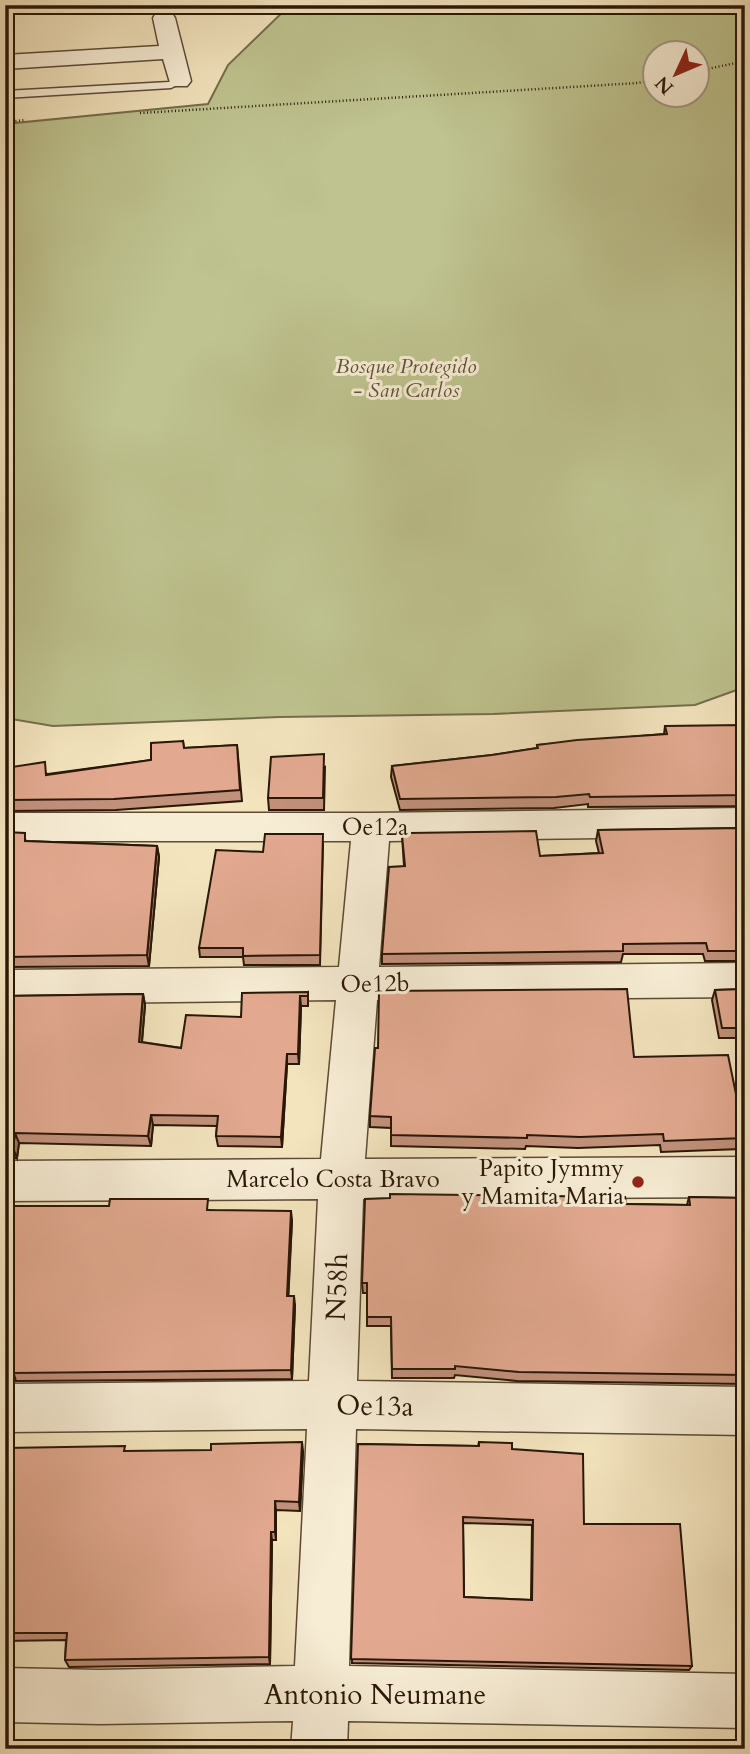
<svg xmlns="http://www.w3.org/2000/svg" width="750" height="1754" font-family="Cardo,serif">
  <style>
    .green { fill: #bec38f; stroke: #746d4b; stroke-width: 2; fill-rule: evenodd }
    .lines { fill: none; stroke-linecap: round; stroke-linejoin: round }
    .service-casing { stroke: #5c4a35; stroke-width: 3 }
    .minor-casing { stroke: #5c4a35; stroke-width: 3 }
    .path { stroke: #2a1707; stroke-width: 2.5; stroke-dasharray: 1 2.5; stroke-linecap: butt }
    .service { fill: #f7edd5; fill-rule: evenodd }
    .minor { fill: #f7edd5; fill-rule: evenodd }
    .wall { fill: #c2917c; stroke: #2a1707; stroke-width: 2; fill-rule: evenodd }
    .shaded-wall { fill: #9e7665; stroke: #2a1707; stroke-width: 2 }
    .building { fill: #e2a990; stroke: #2a1707; stroke-width: 2; fill-rule: evenodd }
    .poi-dot { fill: #8f2418; stroke: #f7edd5; stroke-width: 2.5 }
    .labels { text-anchor: middle; dominant-baseline: central; stroke-width: 6; stroke-linejoin: round; paint-order: stroke }
    .far-park-label { font-size: 21px; font-style: italic; fill: #5e5337; stroke: #f7edd5 }
    .street-label { font-size: 24px; fill: #2a1707; stroke: #f7edd5 }
    .poi-label { font-size: 24px; fill: #2a1707; stroke: #f7edd5; text-anchor: end }
    .near-street-label { font-size: 28px; fill: #2a1707; stroke: #f7edd5 }
  </style>
  <rect width="100%" height="100%" fill="#f3e4be"/>
  <filter id="stains"><feTurbulence type="fractalNoise" baseFrequency=".00286" numOctaves="4"/><feColorMatrix values="0 0 0 0 .2 0 0 0 0 .09 0 0 0 0 .02 0 0 0 .5 -.17"/></filter>
  <radialGradient id="worn" r=".72"><stop offset=".6" stop-color="#630" stop-opacity="0"/><stop offset="1" stop-color="#630" stop-opacity=".3"/></radialGradient>
  <!-- green -->
  <path class="green" d="M290,5h455v682l-50,18 -202,9 -213,3 -227,9 -48,-8v-594l203,-20 20,-39zM656,52h42v42h-42z"/>
  <g class="lines">
    <!-- service casing -->
    <g class="service-casing">
      <path id="service" d="M179,78l6,3 -14,7 -166,10v-7l164,-9z"/>
    </g>
    <!-- minor casing -->
    <g class="minor-casing">
      <path id="minor" d="M164,11l8,2 3,5 16,63 -4,5h-16l-8,-27 -158,10v-14l154,-9 -6,-28 3,-5z
        M745,808v28l-356,5 -10,126 366,-4v34l-368,3 -12,159 380,-2v40l-382,2 -6,182 388,6v48l-389,-6 -7,237 396,8v54l-397,-7 -1,28h-56l2,-28 -193,3 -95,-2v-54l95,2 195,-4 12,-237 -302,3v-48l304,-3 9,-182 -313,2v-40l316,-2 15,-159 -331,4v-34l334,-3 12,-126h-346v-28h366z"/>
    </g>
    <!-- path -->
    <path class="path" d="M698,71l47,-10
      M140,113l498,-30 18,-4
      M5,122l21,-2"/>
    <!-- service -->
    <use href="#service" class="service"/>
    <!-- minor -->
    <use href="#minor" class="minor"/>
  </g>
  <!-- wall -->
  <path class="wall" d="M665,726l80,9v71l-157,1v-3l-34,4 -154,2 -9,-33 1,-11 100,-11 45,-7v-3l127,-11z
    M183,741l1,7 53,-3 5,56 -126,9 -111,1v-43l43,6 103,-14z
    M325,767l-1,43h-55l-1,-12z
    M745,828v133h-40l-2,-7h-80l-2,8 -239,2v-10l22,-88 -2,-31 138,21 59,-3 -3,-12 2,-11z
    M5,832l22,9 130,5 2,11 -10,109 -144,1z
    M323,844l-3,121h-76l-1,-8h-43l-1,-9 64,-96z
    M745,989v49h-26l-7,-38 3,-10z
    M308,992v14h-7l-2,58h-12l-5,83 -64,-1 -2,-10 1,-10 -64,-1 -2,21 -132,-3 -2,15h-12v-162l138,-2 2,11 -3,37 39,6 60,-31z
    M634,1057l111,82 -4,10 -80,3 -1,-7 -82,3 -52,-2 -1,3 -134,-3v-18l-21,-1v-11z
    M5,1193l6,11v2l198,4 83,10 -4,76 7,9 -3,74 -276,2 -3,-10h-8z
    M689,1197l56,1v186l-228,-3 -62,-6 -1,3h-62l-1,-52h-24v-33h-4l-1,-10 264,-79 61,1z
    M479,1442l33,7 72,75 108,142 -3,4 -337,-7 6,-219 120,2zM463,1523l69,2 -1,75 -67,-3z
    M5,1448l122,3h176l-3,60 -24,-1v30h-4l-2,124 -201,3 -4,-7 1,-20 -61,1z"/>
  <!-- shaded-wall -->
  <path class="shaded-wall" d="M157,846l2,11 -10,109 -2,-11z
    M143,994l2,11 -4,47 -2,-10z
    M300,996l1,10 -2,58 -1,-10z
    M287,1054v10l-5,83 -1,-10z
    M151,1115l2,10 -2,21 -3,-10z
    M15,1133l4,10 -2,15 -4,-10z
    M8,1194l3,10 -1,11 -4,-9z
    M291,1211l1,9 -4,85 -1,-9z
    M294,1296l1,9 -3,74 -1,-9z
    M302,1442l1,9 -3,60 -1,-9z
    M275,1501l1,9v30l-1,-8z
    M271,1532l1,8 -2,124 -1,-7z"/>
  <!-- building -->
  <path class="building" d="M742,725l3,10v60l-155,2 -1,-3 -33,3 -156,2 -8,-33 100,-11 46,-7 -1,-3 40,-5 90,-6 -2,-8z
    M183,741l1,7 53,-3 3,45 -126,9 -109,1v-32l40,-6 1,13 105,-15v-17z
    M324,754l-1,44h-55l3,-41z
    M745,828v123h-37l-2,-8 -83,1v7l-241,3 7,-87 16,-1 -3,-31 7,-2 127,-2 4,25 63,-3 -5,-23z
    M5,832l20,1v8l132,5 -10,109 -142,2z
    M265,834h58l-3,121 -77,1v-8h-44l17,-98 47,2z
    M627,989l7,68 94,-2 17,83 -81,3 -1,-7 -83,3 -53,-2v3l-136,-3v-18l-21,-1 5,-68h3l1,-57z
    M745,989v39h-23l-7,-38z
    M308,992v4h-8l-2,58h-11l-6,83 -65,-1 2,-20 -67,-1 -3,21 -133,-3 -2,15h-8v-152l138,-2 -4,48 42,6 5,-33 55,2 1,-24z
    M5,1193l3,1 -2,12h103l1,-7h98l-1,11 84,1 -4,85h7l-3,74 -279,3 2,-10h-9z
    M390,1194l235,3 1,7 64,1 -1,-8 56,1v177l-226,-3 -64,-6v3h-63l-1,-52h-24v-34h-5l3,-84 25,-1z
    M302,1442l-3,60 -24,-1v31h-4l-2,125 -204,3 2,-27h-62v-185l120,-2 -1,5 87,-1v-6z
    M479,1442l33,1v6l71,5 1,70h96l12,142 -341,-7 7,-215 121,2zM463,1517l70,3 -1,80 -68,-3z
    M711,1742l34,2v5h-81v-4l48,2z
    M328,1745l111,1v3h-112z
    M189,1747v2h-29z"/>
  <!-- markers -->
  <circle class="poi-dot" cx="638" cy="1182" r="7"/>
  <g class="labels">
    <!-- far-park labels -->
    <g class="far-park-label">
      <text x="406" y="366">Bosque Protegido<tspan x="406" dy="24">- San Carlos</tspan></text>
    </g>
    <!-- street labels -->
    <g class="street-label">
      <text x="375" y="827">Oe12a</text>
      <text transform="translate(375 984) rotate(-1)">Oe12b</text>
      <text x="333" y="1179">Marcelo Costa Bravo</text>
    </g>
    <!-- poi labels -->
    <g class="poi-label">
      <text x="624" y="1168">Papito Jymmy<tspan x="624" dy="28">y Mamita Maria</tspan></text>
    </g>
    <!-- near-street labels -->
    <g class="near-street-label">
      <text transform="translate(337 1287) rotate(-88)">N58h</text>
      <text transform="translate(375 1406) rotate(1)">Oe13a</text>
      <text x="375" y="1695">Antonio Neumane</text>
    </g>
  </g>
  <!-- margin -->
  <rect width="750" height="1754" fill="none" stroke="#f3e4be" stroke-width="28"/>
  <rect x="7" y="7" width="736" height="1740" fill="none" stroke="#2a1707" stroke-width="3.5"/>
  <rect x="14" y="14" width="722" height="1726" fill="none" stroke="#2a1707" stroke-width="2"/>
  <!-- north arrow -->
  <g transform="translate(676 74) rotate(226)"><circle r="33" fill="#f7edd5" stroke="#a59783" stroke-width="2"/>
  <path d="M0-5L12 26L0 18L-12 26Z" fill="#8f2418"/>
  <text y="-10" font-size="19" font-weight="bold" text-anchor="middle" fill="#2a1707">N</text>
  </g>
  <rect width="100%" height="100%" filter="url(#stains)"/>
  <rect width="100%" height="100%" fill="url(#worn)"/>
</svg>
